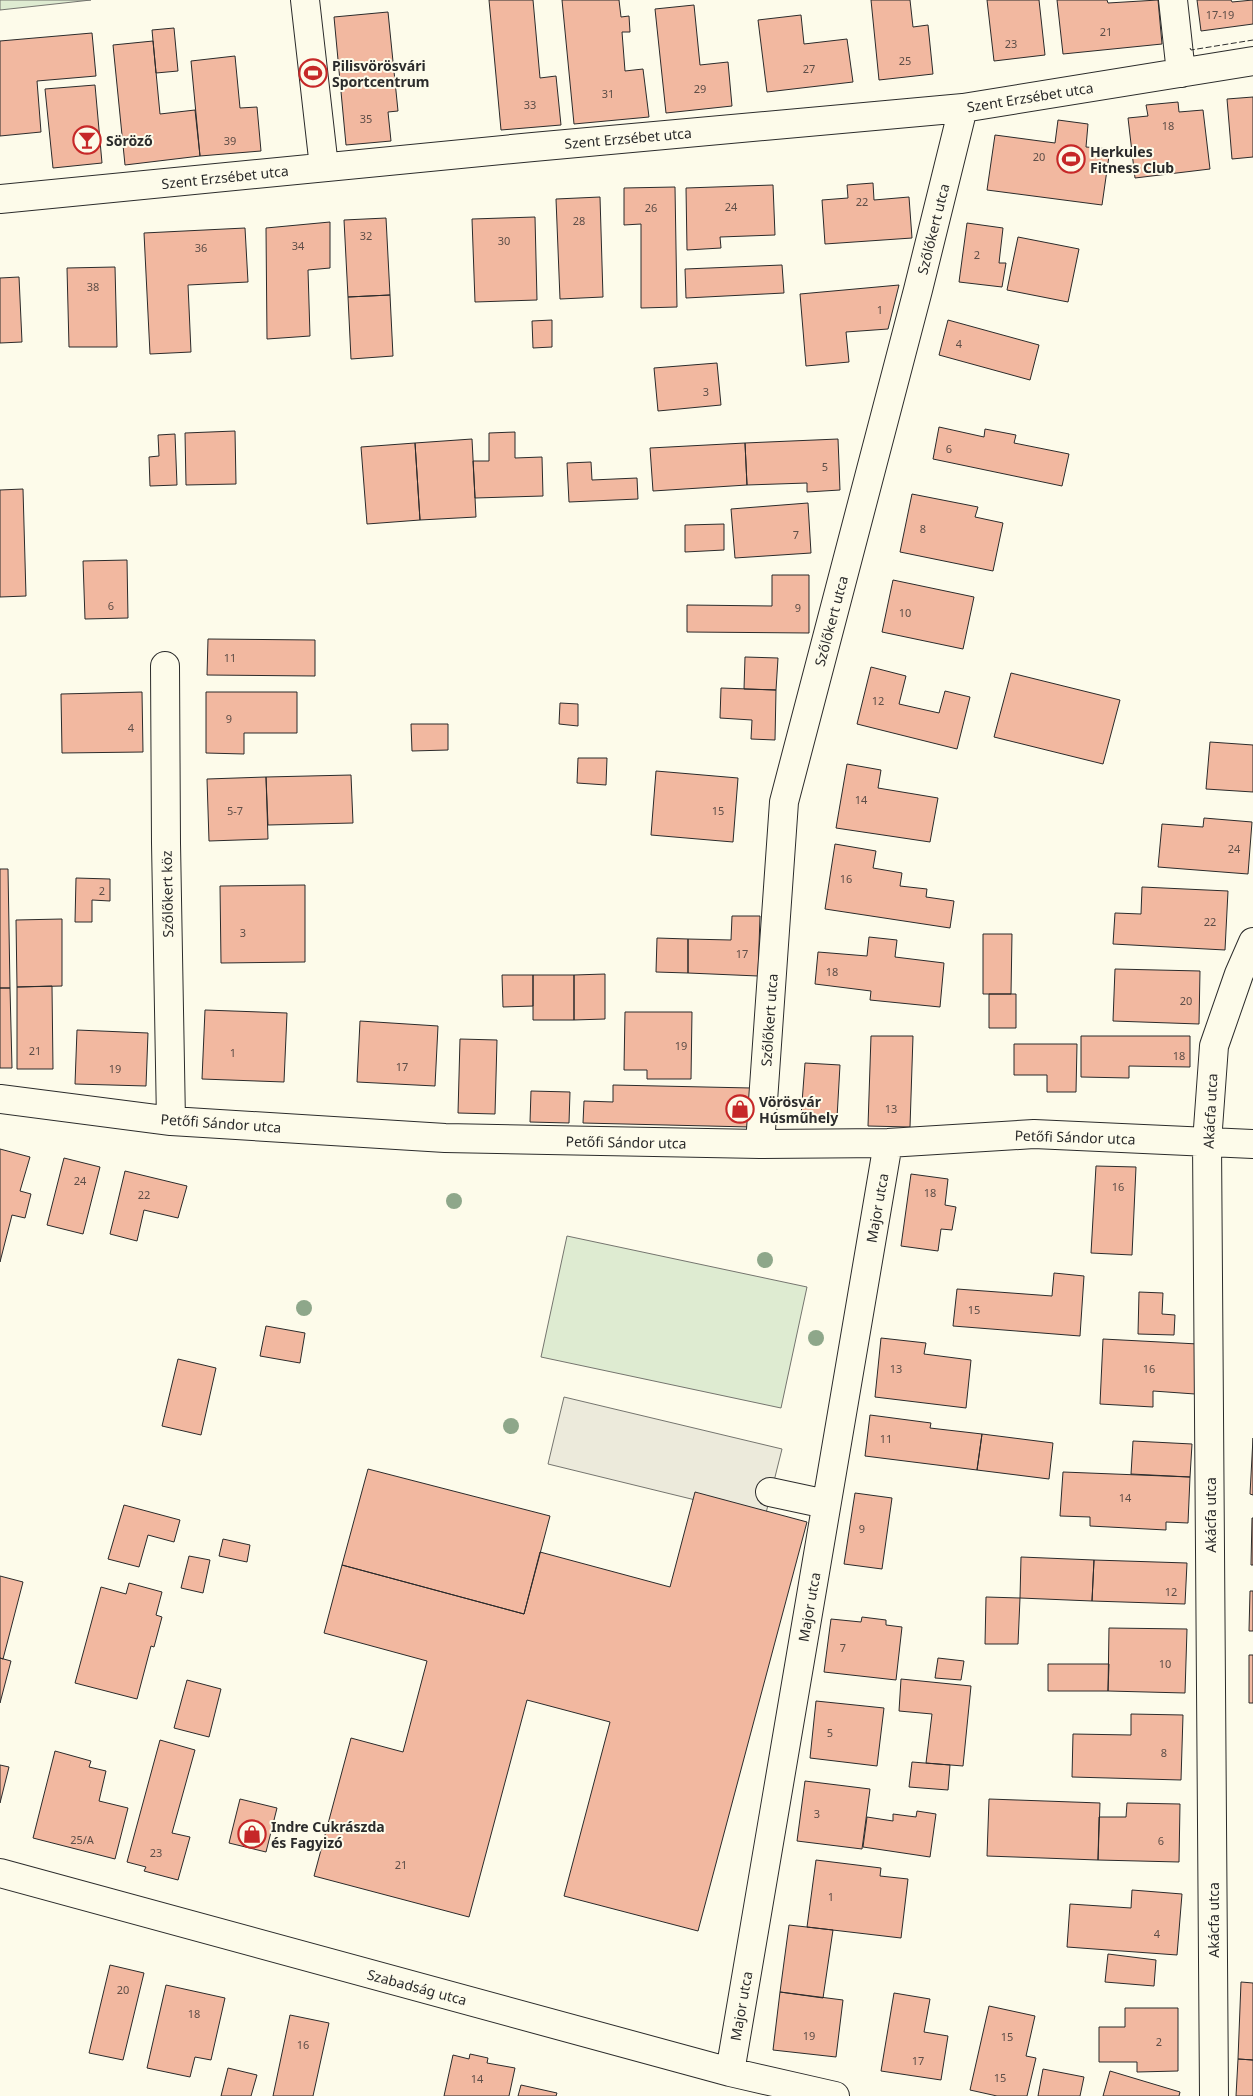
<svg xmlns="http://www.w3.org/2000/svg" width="1253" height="2096" font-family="'Noto Sans',sans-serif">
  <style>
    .green { fill: #deebd1; stroke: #74746e }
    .parking { fill: #eceadb; stroke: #74746e }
    .building { fill: #f2b8a0; stroke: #2b2b2b }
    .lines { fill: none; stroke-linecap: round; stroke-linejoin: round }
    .minor-casing { stroke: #2b2b2b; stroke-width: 30 }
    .minor { stroke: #fdfbea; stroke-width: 28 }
    .fence { stroke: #2b2b2b; stroke-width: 1; stroke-dasharray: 6 2.5; stroke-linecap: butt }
    .tree { fill: #8ea78a }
    .labels { text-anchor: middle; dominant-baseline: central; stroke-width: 4; stroke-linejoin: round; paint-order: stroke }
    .number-label { font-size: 11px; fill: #5d4e48 }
    .poi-label { font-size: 14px; font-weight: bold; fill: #2b2b2b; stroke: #fdfbea; text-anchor: start }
    .street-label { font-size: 14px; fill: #2b2b2b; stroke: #fdfbea }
  </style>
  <rect width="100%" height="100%" fill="#fdfbea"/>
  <!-- green -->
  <path class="green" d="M0,0h91l-91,10z
    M567,1236l240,51 -26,121 -240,-51z"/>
  <!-- parking -->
  <path class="parking" d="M564,1397l218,52 -17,68 -217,-53z"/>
  <!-- building -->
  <path class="building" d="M489,0h44l7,78 16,-2 5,49 -60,5z
    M562,0h57l2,17 8,-1 1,16h-8l3,39 18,-2 6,48 -75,7z
    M871,0h39l3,27 15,-2 5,49 -54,6z
    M987,0h52l6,55 -51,6z
    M1057,0h50l1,3 50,-3 4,44 -99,10z
    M1197,0h34l1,2 21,-2v24l-52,7z
    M694,5l6,60 28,-3 4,44 -66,7 -11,-104z
    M388,12l10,99 -10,1 3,29 -45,4 -12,-128z
    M801,15l3,29 43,-5 6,43 -86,10 -9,-72z
    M174,28l4,43 -22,2 -4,-43z
    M92,33l4,43 -59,5 4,51 -41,4v-95z
    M153,41l7,73 35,-4 5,46 -75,9 -12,-120z
    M235,56l5,52 17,-1 4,44 -61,5 -9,-95z
    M95,85l7,78 -49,5 -8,-79z
    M1253,97v60l-21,2 -5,-60z
    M1178,102l1,10 24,-2 7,59 -75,9 -7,-60 20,-2 -2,-11z
    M1058,120l30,4 -2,23 24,2 -8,56 -115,-15 8,-55 60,8z
    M873,183l1,17 35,-3 3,41 -87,6 -3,-44 26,-2 -1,-13z
    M773,185l2,50 -55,2 1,11 -34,2 -1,-62z
    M675,187l2,120 -36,1v-84l-17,1v-37z
    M600,197l3,100 -43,2 -4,-100z
    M535,217l2,83 -62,2 -3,-83z
    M386,218l4,77 -42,2 -4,-77z
    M330,222v46l-22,2 2,66 -43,3 -1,-111z
    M967,223l36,5 -4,35h7l-4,24 -43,-5z
    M245,228l3,54 -60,3 3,67 -41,2 -6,-121z
    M1018,237l61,12 -11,53 -61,-12z
    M782,265l2,28 -98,5 -1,-29z
    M115,267l2,80h-48l-2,-79z
    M19,277l3,65 -22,1v-65z
    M899,285l-11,44 -42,3 3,30 -43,4 -6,-72z
    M390,295l3,61 -42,3 -3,-62z
    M552,320v27l-19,1 -1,-27z
    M948,320l91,25 -9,35 -91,-25z
    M717,363l4,42 -63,6 -4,-43z
    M939,427l45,10 1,-8 31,6 -2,8 55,11 -7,32 -129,-27z
    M235,431l1,53 -50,1 -1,-52z
    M515,432v26l27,-1 1,39 -68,2 -2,-37h16v-28z
    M175,434l2,51 -27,1 -1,-29 10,-1 -1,-21z
    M472,439l4,78 -56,3 -5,-77z
    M838,439l2,51 -33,2v-9l-60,2 -2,-42z
    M415,443l5,77 -53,4 -6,-77z
    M745,443l2,42 -94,6 -3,-43z
    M591,462l1,18 45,-2 1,21 -69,3 -2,-39z
    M23,489l3,107 -26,1v-107z
    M912,494l66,13 -3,10 28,6 -10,48 -93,-19z
    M808,503l3,50 -76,5 -4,-49z
    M724,524v26l-39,2v-27z
    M127,560l1,58 -43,1 -2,-58z
    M772,575h37v58l-122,-1v-27l85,1z
    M893,580l81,17 -11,52 -81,-17z
    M208,639l107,1v36l-108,-1z
    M745,657l33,1 -2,32 -32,-1z
    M871,667l35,9 -7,28 40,9 6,-22 25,6 -13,52 -100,-25z
    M1011,673l109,27 -17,64 -109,-27z
    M721,688l55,2 -1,50 -24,-1 1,-19 -32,-2z
    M142,692l1,60 -81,1 -1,-59z
    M206,692h91v41h-53v21l-38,-1z
    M560,703l18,1v22l-19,-2z
    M411,724h37v26l-36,1z
    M1210,742l43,3v47l-47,-3z
    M578,758h29l-1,27 -29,-2z
    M847,764l34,6 -3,18 60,10 -8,44 -94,-14z
    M656,771l82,7 -5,64 -82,-7z
    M351,775l2,48 -85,2 -2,-48z
    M266,777l2,62 -59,2 -2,-62z
    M1204,818l48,4 -4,52 -90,-7 4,-43 41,3z
    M835,844l41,7 -3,17 29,5 -2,13 27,3 -1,8 28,4 -4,27 -125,-19z
    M0,869h8l2,119h-10z
    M76,878l34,1v22l-18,-1v22h-17z
    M305,885v77l-84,1 -1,-77z
    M1142,887l86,4 -3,59 -112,-6 2,-31 26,1z
    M732,916h28l-2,60 -70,-3v-34l43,1z
    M62,919v67l-45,1 -1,-67z
    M983,934h29l-1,60h-28z
    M869,937l28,3 -2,17 49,6 -4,44 -70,-7 1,-9 -56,-7 3,-32 49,4z
    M657,938l31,1v34l-32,-1z
    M1115,969l85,2 -1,53 -86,-3z
    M605,974v45l-31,1v-45z
    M502,975h31v31l-30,1z
    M533,975h41v45h-41z
    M52,986l1,83h-36v-82z
    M0,988h10l2,80h-12z
    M989,994h27v34h-27z
    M205,1010l82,3 -3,69 -82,-3z
    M625,1012h67l-1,67h-44v-9h-23z
    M360,1021l78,5 -3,60 -78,-4z
    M77,1030l71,3 -2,53 -71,-2z
    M871,1036h42l-3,91 -42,-1z
    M1081,1036h109v31l-61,-1v12l-48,-1z
    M460,1039l37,1 -2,74 -37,-1z
    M1014,1044h63l-1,48h-29v-17h-33z
    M805,1063l35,2 -3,53 -36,-2z
    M613,1085l138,3 -1,39 -167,-4 1,-22 29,1z
    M531,1091l39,1 -1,31 -39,-1z
    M0,1149l30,8 -10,34 11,3 -6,24 -13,-3 -12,47z
    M64,1158l36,9 -17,67 -36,-9z
    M1096,1166l40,1 -4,88 -41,-2z
    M125,1171l62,15 -9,32 -34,-8 -7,31 -27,-7z
    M911,1174l37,5 -3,26 11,2 -4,23 -11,-1 -3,22 -37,-5z
    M1054,1273l30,3 -4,60 -127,-10 4,-37 95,7z
    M1139,1292l24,1 -1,21 13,1 -1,20 -36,-1z
    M266,1326l39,7 -5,30 -40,-7z
    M881,1338l45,5 -2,11 47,6 -5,48 -91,-11z
    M1103,1339l95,5 -3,50 -42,-3v16l-53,-3z
    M178,1359l38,9 -15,67 -39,-9z
    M870,1415l61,8 -1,5 52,6 -5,36 -112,-14z
    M982,1434l71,9 -4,36 -72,-9z
    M1253,1438v57l-3,-1z
    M1133,1441l59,3 -2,33 -59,-3z
    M368,1469l182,47 -26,98 -182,-49z
    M1063,1472l127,5 -2,46 -22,-1v8l-76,-4v-9l-30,-1z
    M695,1492l112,30 -109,409 -134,-35 46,-174 -83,-22 -58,217 -155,-41 37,-138 52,14 24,-91 -103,-28 18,-68 182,49 16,-62 130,35z
    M855,1493l37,5 -10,71 -38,-5z
    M124,1505l56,15 -6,22 -26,-7 -9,32 -31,-8z
    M1252,1518h1v47h-2z
    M223,1539l27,6 -3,17 -28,-6z
    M189,1556l21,4 -7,33 -22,-5z
    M1021,1557l73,3 -2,41 -72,-3z
    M1094,1560l93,3 -2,41 -93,-3z
    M0,1576l23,6 -20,77 -3,-1z
    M129,1583l33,9 -6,23 6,2 -8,30 -3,-1 -14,53 -62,-16 26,-96 25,7z
    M1250,1591h3v40h-4z
    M986,1597l34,1 -2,46h-33z
    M862,1617l24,3v5l16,2 -6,53 -72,-8 7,-53 30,3z
    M1109,1628l78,1 -2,64 -77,-2z
    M1249,1655h4v48h-4z
    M0,1658l11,3 -11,42z
    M938,1658l26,3 -3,19 -26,-2z
    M1048,1664h61l-1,27h-60z
    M901,1679l70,7 -8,80 -37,-3 6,-49 -33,-3z
    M187,1680l34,9 -12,48 -35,-9z
    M816,1701l68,7 -7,58 -67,-8z
    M1131,1714l52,1 -2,65 -109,-3 1,-43 58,1z
    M160,1740l35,10 -23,83 18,4 -12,43 -34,-9 2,-4 -19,-5z
    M55,1751l36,10 -2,6 17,4 -7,30 29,7 -13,51 -82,-21z
    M912,1762l38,3 -2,25 -39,-3z
    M0,1765l9,2 -9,36z
    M805,1781l65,8 -8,60 -65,-8z
    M240,1799l37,9 -11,44 -37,-9z
    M989,1799l111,4 -2,57 -111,-4z
    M1127,1803l53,1 -1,58 -81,-2 1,-43h27z
    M917,1811l19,3 -6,43 -67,-10 4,-30 26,4v-7l23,3z
    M816,1860l65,8 -1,8 28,3 -7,59 -94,-11z
    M1132,1890l50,4 -5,61 -110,-8 3,-43 61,4z
    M789,1925l44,5 -10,68 -43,-6z
    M1108,1954l48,6 -2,26 -49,-4z
    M110,1965l34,8 -21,87 -34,-7z
    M1241,1982l12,1v77l-15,-1z
    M166,1985l59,13 -14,62 -16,-3 -5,20 -43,-9z
    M780,1992l63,8 -7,57 -63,-7z
    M894,1993l36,6 -6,33 24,4 -7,44 -60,-9z
    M989,2006l46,10 -9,40 10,2 -9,38h-30l-27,-6z
    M1125,2008h53v63l-41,1v-10h-38v-35h26z
    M290,2015l39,8 -16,73h-40z
    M470,2054l18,4 -1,5 28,5 -6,28h-65l9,-41 16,4z
    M1238,2059l15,1v36h-17z
    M228,2068l29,7 -6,21h-30z
    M1043,2069l41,8 -4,19h-42z
    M1110,2071l70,21 -1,4h-76z
    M521,2085l36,8 -1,3h-38z"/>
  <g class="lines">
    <!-- minor casing -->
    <g class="minor-casing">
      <path id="minor" d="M305,0l19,167
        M1173,0l8,73
        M0,199l533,-52 430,-39 290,-47
        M165,666l1,177 5,278
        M0,1099l171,22 274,17 315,6 128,-1 146,-9 219,10
        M760,1144l24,-342 134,-512 45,-182
        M770,1492l56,12
        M0,1873l730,199 105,24
        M730,2072l158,-929
        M1214,2096l-7,-954 7,-96 25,-72 14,-32"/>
    </g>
    <!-- minor -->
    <use href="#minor" class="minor"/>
    <!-- fence -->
    <path class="fence" d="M1190,48l1,2 62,-10"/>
  </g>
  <!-- trees -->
  <g class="tree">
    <circle cx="454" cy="1201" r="8"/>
    <circle cx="765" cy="1260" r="8"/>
    <circle cx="304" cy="1308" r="8"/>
    <circle cx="816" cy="1338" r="8"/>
    <circle cx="511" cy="1426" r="8"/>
  </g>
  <!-- icons -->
  <defs>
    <g id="stadium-ring" transform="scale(1.4375)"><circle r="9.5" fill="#fdfbea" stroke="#c62828" stroke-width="1.5"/><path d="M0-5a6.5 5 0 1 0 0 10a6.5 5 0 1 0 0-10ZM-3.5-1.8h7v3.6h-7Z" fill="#c62828"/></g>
    <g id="bar-ring" transform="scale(1.4375)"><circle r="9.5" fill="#fdfbea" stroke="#c62828" stroke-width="1.5"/><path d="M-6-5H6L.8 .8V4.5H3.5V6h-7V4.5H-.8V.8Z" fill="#c62828"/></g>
    <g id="shop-ring" transform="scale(1.4375)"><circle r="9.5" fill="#fdfbea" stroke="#c62828" stroke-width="1.5"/><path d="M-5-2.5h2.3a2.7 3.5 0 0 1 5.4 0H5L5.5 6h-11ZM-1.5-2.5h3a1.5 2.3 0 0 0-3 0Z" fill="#c62828"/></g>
  </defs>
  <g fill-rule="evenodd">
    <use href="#stadium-ring" x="313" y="73"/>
    <use href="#bar-ring" x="87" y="140"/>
    <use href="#stadium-ring" x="1071" y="159"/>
    <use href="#shop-ring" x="740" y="1109"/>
    <use href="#shop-ring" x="252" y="1834"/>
  </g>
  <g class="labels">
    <!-- number labels -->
    <g class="number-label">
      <text x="1220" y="14">17-19</text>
      <text x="1106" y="31">21</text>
      <text x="1011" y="43">23</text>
      <text x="905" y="60">25</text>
      <text x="809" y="68">27</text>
      <text x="700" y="88">29</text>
      <text x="608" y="93">31</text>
      <text x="530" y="104">33</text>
      <text x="366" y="118">35</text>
      <text x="1168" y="125">18</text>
      <text x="230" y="140">39</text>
      <text x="1039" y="156">20</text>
      <text x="862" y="201">22</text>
      <text x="731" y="206">24</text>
      <text x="651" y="207">26</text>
      <text x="579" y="220">28</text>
      <text x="366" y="235">32</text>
      <text x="504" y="240">30</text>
      <text x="298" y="245">34</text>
      <text x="201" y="247">36</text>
      <text x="977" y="254">2</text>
      <text x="93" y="286">38</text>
      <text x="880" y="309">1</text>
      <text x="959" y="343">4</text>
      <text x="706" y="391">3</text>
      <text x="949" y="448">6</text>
      <text x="825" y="466">5</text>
      <text x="923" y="528">8</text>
      <text x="796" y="534">7</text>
      <text x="111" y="605">6</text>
      <text x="798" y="607">9</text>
      <text x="905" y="612">10</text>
      <text x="230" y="657">11</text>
      <text x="878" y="700">12</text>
      <text x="229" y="718">9</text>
      <text x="131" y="727">4</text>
      <text x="861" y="799">14</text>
      <text x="235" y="810">5-7</text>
      <text x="718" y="810">15</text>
      <text x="1234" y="848">24</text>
      <text x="846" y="878">16</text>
      <text x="102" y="890">2</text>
      <text x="1210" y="921">22</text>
      <text x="243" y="932">3</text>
      <text x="742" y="953">17</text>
      <text x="832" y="971">18</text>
      <text x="1186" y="1000">20</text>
      <text x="681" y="1045">19</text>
      <text x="35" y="1050">21</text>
      <text x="233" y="1052">1</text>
      <text x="1179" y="1055">18</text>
      <text x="402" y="1066">17</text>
      <text x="115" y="1068">19</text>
      <text x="891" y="1108">13</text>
      <text x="80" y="1180">24</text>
      <text x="1118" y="1186">16</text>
      <text x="930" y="1192">18</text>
      <text x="144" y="1194">22</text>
      <text x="974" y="1309">15</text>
      <text x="896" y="1368">13</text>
      <text x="1149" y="1368">16</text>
      <text x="886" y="1438">11</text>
      <text x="1125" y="1497">14</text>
      <text x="862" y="1528">9</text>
      <text x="1171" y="1591">12</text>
      <text x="843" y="1647">7</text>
      <text x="1165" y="1663">10</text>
      <text x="830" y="1732">5</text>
      <text x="1164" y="1752">8</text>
      <text x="817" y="1813">3</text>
      <text x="82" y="1839">25/A</text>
      <text x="1161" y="1840">6</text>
      <text x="156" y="1852">23</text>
      <text x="401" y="1864">21</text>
      <text x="831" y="1896">1</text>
      <text x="1157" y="1933">4</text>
      <text x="123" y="1989">20</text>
      <text x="194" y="2013">18</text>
      <text x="809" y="2035">19</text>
      <text x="1007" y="2036">15</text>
      <text x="1159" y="2041">2</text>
      <text x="303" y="2044">16</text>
      <text x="918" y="2060">17</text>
      <text x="1000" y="2077">15</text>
      <text x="477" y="2078">14</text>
    </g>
    <!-- poi labels -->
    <g class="poi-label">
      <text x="332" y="65">Pilisvörösvári<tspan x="332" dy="16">Sportcentrum</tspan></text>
      <text x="106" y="140">Söröző</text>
      <text x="1090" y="151">Herkules<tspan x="1090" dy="16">Fitness Club</tspan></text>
      <text x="759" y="1101">Vörösvár<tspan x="759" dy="16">Húsműhely</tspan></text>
      <text x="271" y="1826">Indre Cukrászda<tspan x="271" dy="16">és Fagyizó</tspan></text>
    </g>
    <!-- street labels -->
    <g class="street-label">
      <text transform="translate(1030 97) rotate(-9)">Szent Erzsébet utca</text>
      <text transform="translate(628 138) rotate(-5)">Szent Erzsébet utca</text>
      <text transform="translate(225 177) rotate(-6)">Szent Erzsébet utca</text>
      <text transform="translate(933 229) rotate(-76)">Szőlőkert utca</text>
      <text transform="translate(831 621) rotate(-75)">Szőlőkert utca</text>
      <text transform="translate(167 894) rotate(-91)">Szőlőkert köz</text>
      <text transform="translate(769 1020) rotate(-86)">Szőlőkert utca</text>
      <text transform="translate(1210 1111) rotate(-87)">Akácfa utca</text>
      <text transform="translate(221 1123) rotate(4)">Petőfi Sándor utca</text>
      <text transform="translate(1075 1137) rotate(2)">Petőfi Sándor utca</text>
      <text transform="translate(626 1142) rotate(1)">Petőfi Sándor utca</text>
      <text transform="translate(877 1208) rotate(-80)">Major utca</text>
      <text transform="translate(1210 1515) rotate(-90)">Akácfa utca</text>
      <text transform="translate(809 1607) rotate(-80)">Major utca</text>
      <text transform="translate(1213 1920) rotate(-90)">Akácfa utca</text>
      <text transform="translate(417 1987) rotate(15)">Szabadság utca</text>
      <text transform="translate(741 2006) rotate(-80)">Major utca</text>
    </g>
  </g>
</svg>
